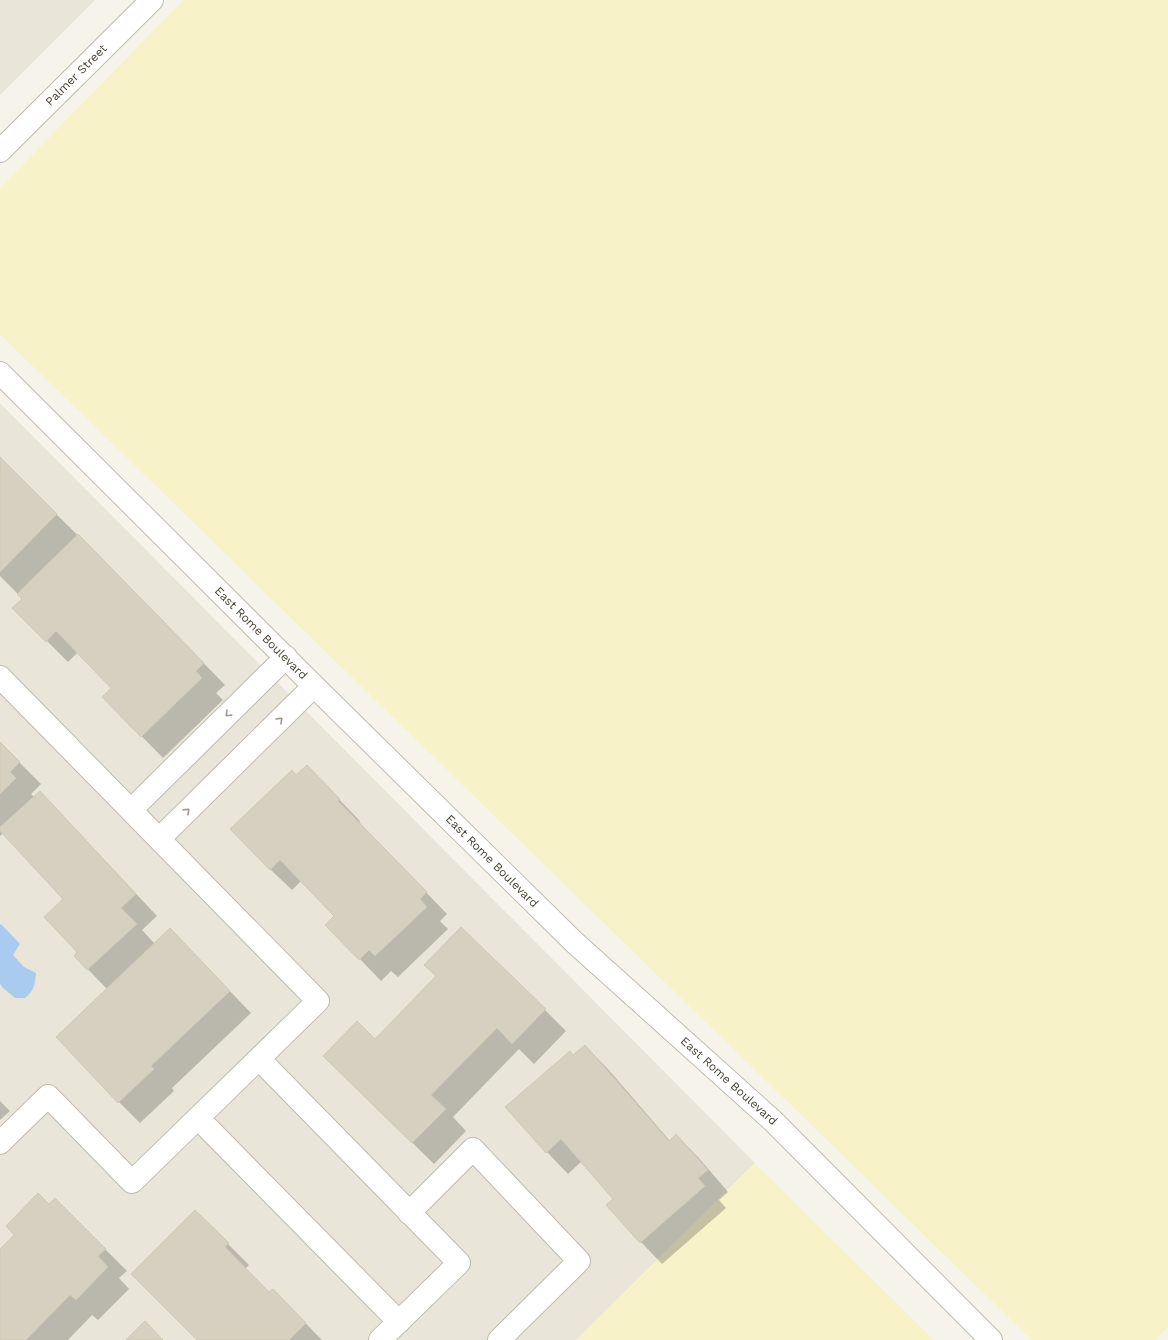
<svg xmlns="http://www.w3.org/2000/svg" width="1168" height="1340" font-family="'Work Sans',sans-serif">
  <style>
    .residential { fill: #e9e5d8 }
    .sand { fill: #f7f2c8 }
    .water { fill: #a9cbef }
    .shadow { fill: #0003 }
    .building { fill: #d6d0c0; stroke: #d1c8b3 }
    .lines { fill: none; stroke-linecap: round; stroke-linejoin: round }
    .minor-casing { stroke: #c0bbad; stroke-width: 24 }
    .minor { stroke: #fff; stroke-width: 22 }
    .oneway { stroke: #9b9892 }
    .labels { text-anchor: middle; dominant-baseline: central; stroke-width: 4; stroke-linejoin: round; paint-order: stroke }
    .street-label { font-size: 12px; fill: #494438; stroke: #fff }
  </style>
  <rect width="100%" height="100%" fill="#f5f3ea"/>
  <!-- residential -->
  <path class="residential" d="M0,0h95l-95,95z
    M0,403l755,760 -179,177h-576z"/>
  <!-- sand -->
  <path class="sand" d="M184,0h984v1327l-13,13h-123l-1032,-1006v-146z
    M755,1163v1l179,176h-358z"/>
  <!-- water -->
  <path class="water" d="M1,924l19,20 -7,11 11,12 12,6c-1,11 -2,18 -11,25h-10l-13,-11 -2,-4v-58z"/>
  <!-- shadow -->
  <path class="shadow" d="M0,459l100,98 125,128 -9,8 7,7 -60,58 -60,-61 10,-9 -35,-36 -10,10 -54,-54 9,-9 -23,-23z
    M0,743l41,41 -10,10 3,3 6,-5 117,124 -15,14 13,14 15,-15 81,84 -79,75 2,3 -34,32 -21,-21 -12,-113 -32,-33 4,-4 -15,-52 -61,-67 -3,3z
    M296,777l32,11 32,33 -1,2 88,91 -7,7 8,8 -50,48 -7,-6 -10,10 -21,-22 -24,-43 -35,-35 -9,9 -22,-21z
    M545,1010l21,21 -32,33 -15,-15 -66,68 13,14 -32,33 -88,-86 29,-38z
    M585,1046l22,22 63,73 6,-6 22,22 30,35 -9,8 7,8 -64,56 -21,-22 -27,-43 -32,-38 -14,13 -21,-22 27,-96z
    M0,1101l10,10 -10,9z
    M55,1199l72,72 -8,7 10,11 -31,31 -6,-5 -24,25h-68v-90z
    M195,1211l54,54 -4,4 24,25 4,-4 49,50h-124z"/>
  <!-- building -->
  <path class="building" d="M0,457l57,57 -57,58z
    M78,534l126,129 -8,8 6,7 -61,59 -39,-40 9,-9 -55,-57 -10,11 -34,-34 10,-9 -5,-5z
    M0,742l20,20 -10,10 6,6 -16,16z
    M307,765l33,34 -2,2 89,91 -7,7 7,8 -52,49 -6,-6 -10,10 -34,-35 9,-9 -54,-56 -10,10 -40,-41 62,-59 4,5z
    M40,791l96,103 -15,14 16,16 -50,46 -13,-14 3,-4 -33,-35 19,-18 -63,-68v-4z
    M461,927l85,82 -34,35 -15,-16 -66,67 15,14 -34,34 -89,-87 34,-35 18,18 61,-63 -12,-11z
    M170,928l60,63 -79,75 3,3 -36,34 -62,-66z
    M585,1045l84,96 7,-7 32,36 -10,8 7,8 -65,57 -34,-38 7,-6 -52,-60 -15,14 -41,-46 65,-56 3,4z
    M38,1193l11,11 6,-6 51,51 -8,7 10,11 -32,33 -6,-5 -44,45h-26v-91l14,-14 -8,-9z
    M195,1210l34,33 -4,4 44,45 4,-3 33,34 -17,17h-92l-66,-66z
    M145,1321l18,19h-37z"/>
  <g class="lines">
    <!-- minor casing -->
    <g class="minor-casing">
      <path id="minor" d="M0,151l152,-151
        M0,373l314,313 260,256 199,179 218,219
        M0,677l318,324 -186,181 -84,-86 -48,47
        M131,810l155,-153
        M159,839l155,-153
        M259,1059l200,204 -79,77
        M198,1118l201,204
        M409,1213l64,-64 106,112 -80,79"/>
    </g>
    <!-- minor -->
    <use href="#minor" class="minor"/>
  </g>
  <!-- one-way arrows -->
  <defs><path id="oneway-chevron" d="M-2-3.5L2.5 0L-2 3.5" fill="none" stroke-width="1.6" stroke-linecap="round" stroke-linejoin="round"/></defs>
  <g class="oneway">
    <use href="#oneway-chevron" transform="translate(228 714) rotate(135)"/>
    <use href="#oneway-chevron" transform="translate(280 720) rotate(-44)"/>
    <use href="#oneway-chevron" transform="translate(187 811) rotate(-44)"/>
  </g>
  <g class="labels">
    <!-- street labels -->
    <g class="street-label">
      <text transform="translate(76 75) rotate(-45)">Palmer Street</text>
      <text transform="translate(261 633) rotate(45)">East Rome Boulevard</text>
      <text transform="translate(492 861) rotate(45)">East Rome Boulevard</text>
      <text transform="translate(729 1081) rotate(42)">East Rome Boulevard</text>
    </g>
  </g>
</svg>
